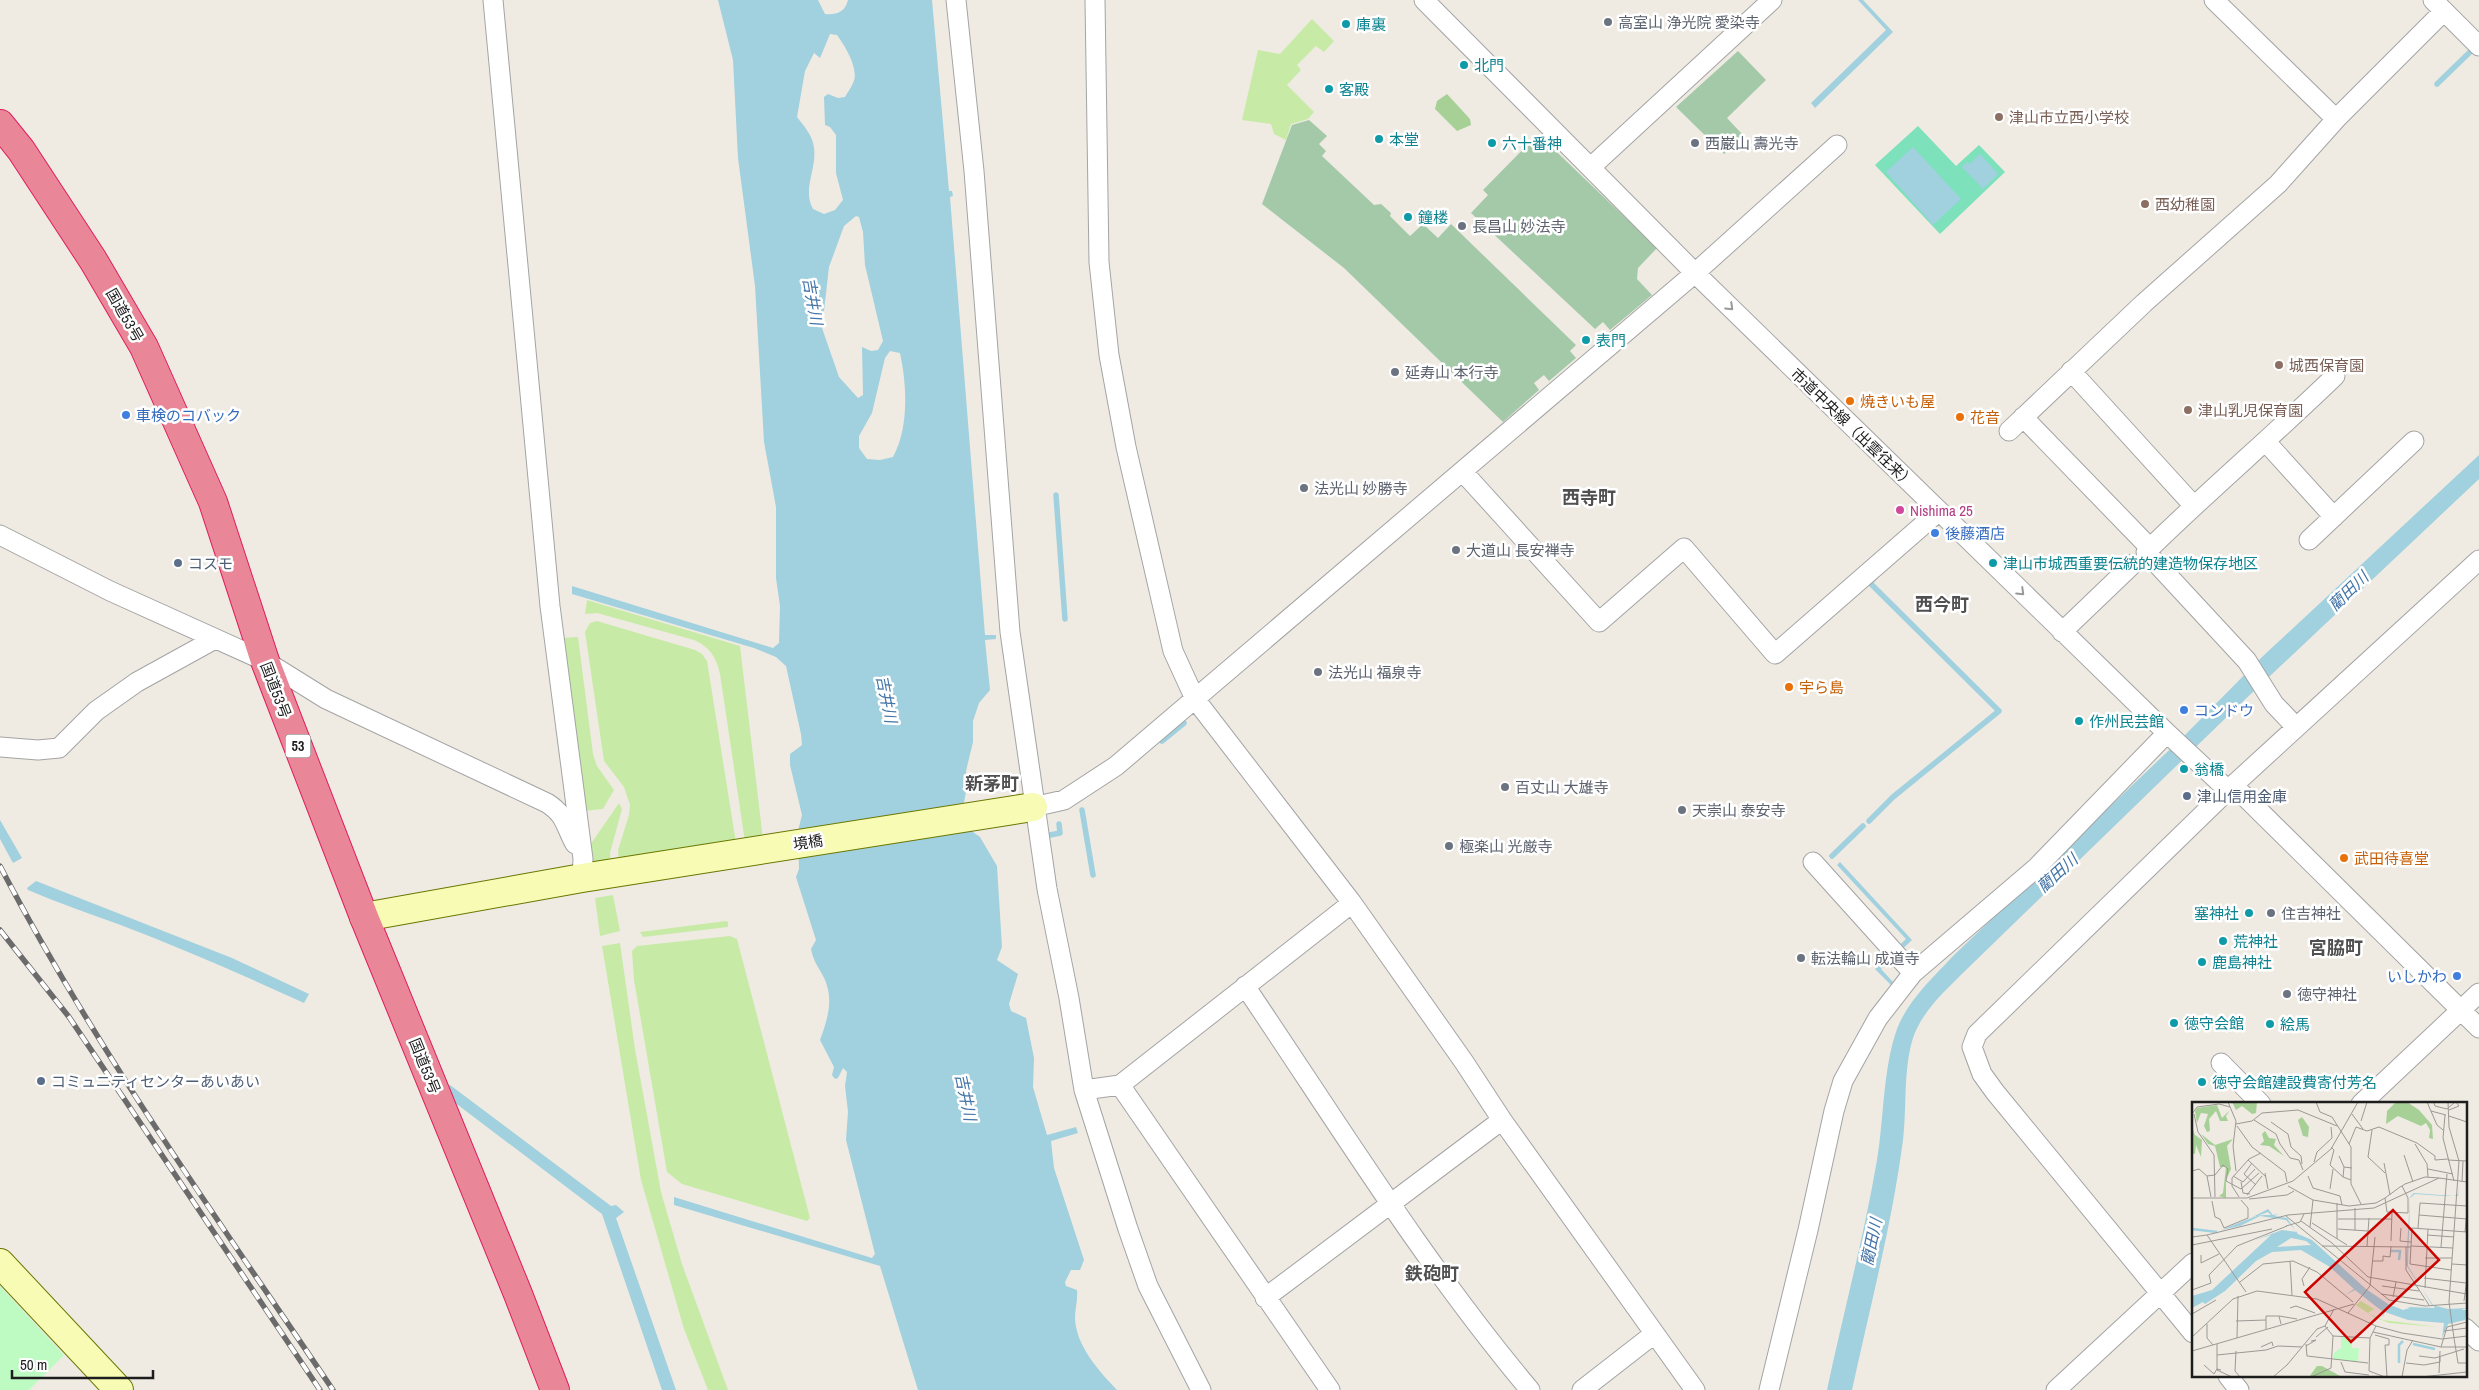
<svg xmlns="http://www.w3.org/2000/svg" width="2479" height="1390" font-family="'Archivo Narrow','Noto Sans JP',sans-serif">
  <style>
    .grass { fill: #c7eba6 }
    .forest { fill: #a6d096 }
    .cemetery { fill: #a3c9a9 }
    .park { fill: #bdfbc3 }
    .pitch { fill: #7de1bc }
    .water { fill: #a1d0de; fill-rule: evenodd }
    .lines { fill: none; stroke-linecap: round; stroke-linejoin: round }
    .stream { stroke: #a1d0de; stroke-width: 5.5 }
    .street-casing { stroke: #a4a4a4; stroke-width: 21 }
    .secondary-casing { stroke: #697701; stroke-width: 30 }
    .highway-casing { stroke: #df1e5e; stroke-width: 30 }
    .street { stroke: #fff; stroke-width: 19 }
    .secondary { stroke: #f7fbb4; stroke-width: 28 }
    .highway { stroke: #e98798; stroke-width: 28 }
    .rail-casing { stroke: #6b6b6b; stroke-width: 5.5 }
    .rail { stroke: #fff; stroke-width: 4; stroke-dasharray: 11; stroke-linecap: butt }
    .oneway { stroke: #999 }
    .worship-dot { fill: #6b7280; stroke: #fff; stroke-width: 2 }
    .culture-dot { fill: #0f9aa8; stroke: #fff; stroke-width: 2 }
    .education-dot { fill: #8d6e63; stroke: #fff; stroke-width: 2 }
    .food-dot { fill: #e8710a; stroke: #fff; stroke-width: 2 }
    .shop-dot { fill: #3f7fe0; stroke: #fff; stroke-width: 2 }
    .hotel-dot { fill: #d1479c; stroke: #fff; stroke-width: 2 }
    .service-dot { fill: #5c6f8a; stroke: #fff; stroke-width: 2 }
    .labels { text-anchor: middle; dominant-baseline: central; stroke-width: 5; stroke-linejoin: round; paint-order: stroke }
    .shield { fill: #fff; stroke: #616161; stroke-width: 1 }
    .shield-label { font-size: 14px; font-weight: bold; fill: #1d1d1d }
    .worship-label { font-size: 15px; fill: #5b616d; stroke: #fff; text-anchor: start }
    .culture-label { font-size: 15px; fill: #0d838f; stroke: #fff; text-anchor: start }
    .education-label { font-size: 15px; fill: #785e54; stroke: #fff; text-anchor: start }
    .street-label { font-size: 15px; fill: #1d1d1d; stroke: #fff }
    .food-label { font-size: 15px; fill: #c56008; stroke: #fff; text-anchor: start }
    .shop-label { font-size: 15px; fill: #366cbe; stroke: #fff; text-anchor: start }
    .hotel-label { font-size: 15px; fill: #b23c85; stroke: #fff; text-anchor: start }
    .service-label { font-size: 15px; fill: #4e5e75; stroke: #fff; text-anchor: start }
    .water-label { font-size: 16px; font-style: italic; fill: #4475a8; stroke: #fff }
    .quarter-label { font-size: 18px; font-weight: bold; fill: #505050; stroke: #fff }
    .inset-river { fill: none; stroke: #a1d0de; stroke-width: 2.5 }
    .inset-road { fill: none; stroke: #9b9994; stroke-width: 1 }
    .view { fill: #cb0200; fill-opacity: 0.15; stroke: #cb0200; stroke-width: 2.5 }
    .inset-edge { fill: none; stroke: #1d1d1d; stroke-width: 2.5 }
  </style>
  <rect width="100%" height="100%" fill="#efebe3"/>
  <!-- grass -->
  <path class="grass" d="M1312,19l22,22 -10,11 -8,-6 -19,19 4,5 -14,15 27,27 -6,7 -17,5 -5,16 -12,-6 -3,-10 -29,-4 16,-70 22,4z
    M587,600l153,46 23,193 -18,3 -25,-168c-4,-17 -9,-26 -26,-34l-97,-27 -12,1z
    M597,621l98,29 7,4 5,7 29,182 -117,20 -1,-13 11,-35 1,-10 -6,-18 -20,-26 -19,-129 5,-9z
    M578,637l15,117 4,12 17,24 -11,19 -20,2 -22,-173z
    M619,803l3,6 -12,44 1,10 -20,4 -1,-22z
    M613,895l7,36 -20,5 -5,-38z
    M726,921l2,1v5l-85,10 -3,-5z
    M730,936l7,3 73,279 -3,3 -125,-37 -15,-12 -33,-192 -2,-29 5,-5z
    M620,943l15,106 26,143 21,72 46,126h-20l-24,-61 -43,-149 -39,-234z"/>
  <!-- forest -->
  <path class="forest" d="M1447,94l23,25 1,6 -14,6 -22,-22 2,-8z"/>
  <!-- cemetery -->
  <path class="cemetery" d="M1738,51l28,29 -39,38 16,17 -19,19 -48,-47z
    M1309,120l18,16 -8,8 7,7 -4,5 52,49 7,-1 10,9 -1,3 20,20 13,-12 15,14 13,-14 125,121 -6,6 6,7 -27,23 -5,-6 -10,8 5,7 -36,32 -159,-154 -82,-64 30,-79z
    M1538,134l119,114 -19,20 -1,11 15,16 -42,35 -7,-8 -8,7 -124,-116 17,-18 -5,-5z"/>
  <!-- park -->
  <path class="park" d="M0,1286l64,69 -35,35h-29z"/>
  <!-- pitch -->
  <path class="pitch" d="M1918,126l38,40 23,-21 26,27 -65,62 -65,-69z"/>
  <!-- water -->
  <path class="water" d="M718,0h100l7,14c12,1 20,-2 23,-14h84l17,191h3l1,5 -3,1 35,438h11v4l-11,1 5,50 -11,13 -6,18v21l-7,29 1,16 -3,15 9,30 7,5 17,29 5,81 -5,13 21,14 -9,30 2,7 15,7 8,40 -1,29 14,48 29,-8 2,6 -27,8 3,27 30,92 -4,10h-9l-6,12 1,4 11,4c1,10 -2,19 -2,28 1,28 24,53 42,72h-199l-38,-124 -206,-61v-8l198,61 3,-4 -29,-114 2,-28 -3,-26 2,-14 -4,-4 -5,10 -3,1 -3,-4 2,-8 -14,-27c8,-22 15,-43 2,-66 -5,-9 -9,-14 -11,-25l5,-9 -20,-63 3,-8 -1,-38 4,-16 -12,-50v-11l12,-9 -1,-11 -15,-68 -10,-9 -22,-9 -182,-54v-8l201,62 6,-5 1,-37 -4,-28v-71l-12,-65 -9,-156 -17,-128 -5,-98zM830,34l7,1c8,11 23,35 16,48 -2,5 -6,10 -8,14l-7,1 -10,-4 -4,3 1,28 5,2 6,8v38l7,27 -8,10 -11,4 -11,-5c-11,-20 4,-40 1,-61 -1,-12 -10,-22 -17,-31l8,-46 9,-18 6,5zM856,216l3,1 4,15 2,33 18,76 -5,9 -7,1 -9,-4 1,48 -5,3 -19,-21 -17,-49 7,-61 15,-41zM890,351l10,2c7,32 9,75 -7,104l-13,3 -13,-1 -8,-11v-12l13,-23 13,-55z
    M1858,0h5l30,32 -78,76 -4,-5 75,-73z
    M1913,147l48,52 -28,26 -47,-53z
    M1980,154l18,20 -15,15 -21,-22 5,-5 3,2z
    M2479,455v24l-243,229 -270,262c-20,20 -44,41 -53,68 -10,32 -6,70 -10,102 -11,84 -33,167 -51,250h-25c16,-76 37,-153 50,-230 7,-42 6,-92 20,-131 11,-29 35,-50 55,-72l234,-223 76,-77z
    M0,820l22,38 -9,5 -13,-24z
    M1840,862l72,78 -31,29 12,13 -2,3 -16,-16 31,-30 -69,-74z
    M36,881l196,77 77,36 -5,9c-61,-28 -123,-55 -186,-79 -30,-11 -60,-21 -90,-34l-1,-2z
    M450,1085l161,121 5,-1 8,7 -8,6 60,172h-14l-60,-176 -148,-112 -6,-16z"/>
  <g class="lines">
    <!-- stream -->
    <path class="stream" d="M2437,84l33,-32
      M1056,495l9,124
      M1162,741l22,-18
      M1082,810l11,65
      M1869,821l24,-24 106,-86 -129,-128 4,-5
      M1045,836l15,-3 -1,-9
      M1832,856l31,-30"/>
    <!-- street casing -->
    <g class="street-casing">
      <path id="street" d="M493,0l57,606 33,253 -1,19
        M956,0l18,171 36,461 37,257 22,109 15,92 44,139 20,57 53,104
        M1095,0l4,262 10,93 17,92 47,204 22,48 157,204 112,159 38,58 193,270
        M1424,0l271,273 472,460 61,57
        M2214,0l122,119
        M2433,0l46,46
        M1591,167l181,-167
        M2071,371l123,135
        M2023,417l127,131
        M2009,431l135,-128 134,-119 60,-67 106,-106
        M2266,442l68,75
        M1463,472l136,150 85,-74 91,106 164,-143
        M0,535l110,56 155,70 61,38 221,104c19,12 18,23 28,41
        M2309,540l105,-99
        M2062,632l71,-68
        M2296,727l-22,-23 -27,-43 -101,-109c61,-60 127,-116 189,-176
        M0,747l38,3 21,-2 37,-37 41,-29 78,-43
        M2233,785l246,243
        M1033,807l31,-7 52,-34 579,-493 142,-128
        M1813,862l100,111
        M1245,986c92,136 179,278 285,404
        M2221,1063l40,41
        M1120,1085l210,305
        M1084,1090l36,-5 232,-182
        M2361,1104l118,-111
        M1265,1298l237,-178
        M2465,1328l14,13
        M2193,1333l-198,-241 -13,-18 -10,-27 5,-13 251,-244 251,-230
        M2228,1376l11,14
        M1582,1390l72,-56
        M1769,1390l39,-160 26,-119 9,-30 35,-63 35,-45 123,-105 131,-135
        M2056,1390l137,-127"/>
    </g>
    <!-- secondary casing -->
    <g class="secondary-casing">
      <path id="secondary" d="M364,917l218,-39 451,-71
        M0,1263l119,127"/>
    </g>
    <!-- highway casing -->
    <g class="highway-casing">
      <path id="highway" d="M0,124l21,26 72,110 51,87 69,155 52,159 99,256 154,377 37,96"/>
    </g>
    <!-- street -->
    <use href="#street" class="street"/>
    <!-- secondary -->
    <use href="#secondary" class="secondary"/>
    <!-- highway -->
    <use href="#highway" class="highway"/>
    <!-- rail casing -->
    <g class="rail-casing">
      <path id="rail" d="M0,866c96,184 217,352 333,524
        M0,930l69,87 251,373"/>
    </g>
    <!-- rail -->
    <use href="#rail" class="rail"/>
  </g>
  <!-- one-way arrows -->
  <defs><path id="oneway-chevron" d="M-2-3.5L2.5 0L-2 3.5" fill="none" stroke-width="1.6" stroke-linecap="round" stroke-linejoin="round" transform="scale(1.25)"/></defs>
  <g class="oneway">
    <use href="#oneway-chevron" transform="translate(1730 307) rotate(44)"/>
    <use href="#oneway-chevron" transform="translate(2021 592) rotate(44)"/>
  </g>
  <!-- markers -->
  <g class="worship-dot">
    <circle cx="1608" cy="22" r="5"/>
    <circle cx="1695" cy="143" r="5"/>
    <circle cx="1462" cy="226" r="5"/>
    <circle cx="1395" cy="372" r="5"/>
    <circle cx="1304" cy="488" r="5"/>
    <circle cx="1456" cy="550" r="5"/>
    <circle cx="1318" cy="672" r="5"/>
    <circle cx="1505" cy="787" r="5"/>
    <circle cx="1682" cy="810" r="5"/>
    <circle cx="1449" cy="846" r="5"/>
    <circle cx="2271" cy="913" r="5"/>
    <circle cx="1801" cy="958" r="5"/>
    <circle cx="2287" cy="994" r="5"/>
  </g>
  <g class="culture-dot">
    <circle cx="1346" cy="24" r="5"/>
    <circle cx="1464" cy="65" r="5"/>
    <circle cx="1329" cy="89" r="5"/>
    <circle cx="1379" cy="139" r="5"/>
    <circle cx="1492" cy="143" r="5"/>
    <circle cx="1408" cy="217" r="5"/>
    <circle cx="1586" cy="340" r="5"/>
    <circle cx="1993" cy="563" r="5"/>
    <circle cx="2079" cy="721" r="5"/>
    <circle cx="2184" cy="769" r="5"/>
    <circle cx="2249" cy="913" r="5"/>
    <circle cx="2223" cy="941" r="5"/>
    <circle cx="2202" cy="962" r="5"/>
    <circle cx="2174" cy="1023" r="5"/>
    <circle cx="2270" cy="1024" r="5"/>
    <circle cx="2202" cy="1082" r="5"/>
  </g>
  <g class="education-dot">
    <circle cx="1999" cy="117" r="5"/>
    <circle cx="2145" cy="204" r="5"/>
    <circle cx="2279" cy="365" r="5"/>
    <circle cx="2188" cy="410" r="5"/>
  </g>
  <g class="food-dot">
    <circle cx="1850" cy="401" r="5"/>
    <circle cx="1960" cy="417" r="5"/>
    <circle cx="1789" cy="687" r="5"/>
    <circle cx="2344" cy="858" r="5"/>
  </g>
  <g class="shop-dot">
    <circle cx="126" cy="415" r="5"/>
    <circle cx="1935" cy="533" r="5"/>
    <circle cx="2184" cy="710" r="5"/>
    <circle cx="2457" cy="976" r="5"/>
  </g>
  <circle class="hotel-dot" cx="1900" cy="510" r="5"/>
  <g class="service-dot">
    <circle cx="178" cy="563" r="5"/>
    <circle cx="2187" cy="796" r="5"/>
    <circle cx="41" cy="1081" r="5"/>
  </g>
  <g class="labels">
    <!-- shield labels -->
    <rect class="shield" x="285.5" y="734.5" width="25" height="23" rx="4"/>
    <g class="shield-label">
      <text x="298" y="746">53</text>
    </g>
    <!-- worship labels -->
    <g class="worship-label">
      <text x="1618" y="22">高室山 浄光院 愛染寺</text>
      <text x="1705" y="143">西巌山 壽光寺</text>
      <text x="1472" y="226">長昌山 妙法寺</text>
      <text x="1405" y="372">延寿山 本行寺</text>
      <text x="1314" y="488">法光山 妙勝寺</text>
      <text x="1466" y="550">大道山 長安禅寺</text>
      <text x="1328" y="672">法光山 福泉寺</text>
      <text x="1515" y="787">百丈山 大雄寺</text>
      <text x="1692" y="810">天崇山 泰安寺</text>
      <text x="1459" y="846">極楽山 光厳寺</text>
      <text x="2281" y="913">住吉神社</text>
      <text x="1811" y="958">転法輪山 成道寺</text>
      <text x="2297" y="994">徳守神社</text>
    </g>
    <!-- culture labels -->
    <g class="culture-label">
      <text x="1356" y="24">庫裏</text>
      <text x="1474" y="65">北門</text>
      <text x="1339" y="89">客殿</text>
      <text x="1389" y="139">本堂</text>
      <text x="1502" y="143">六十番神</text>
      <text x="1418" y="217">鐘楼</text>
      <text x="1596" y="340">表門</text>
      <text x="2003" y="563">津山市城西重要伝統的建造物保存地区</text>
      <text x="2089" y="721">作州民芸館</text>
      <text x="2194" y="769">翁橋</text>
      <text x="2239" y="913" text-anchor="end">塞神社</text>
      <text x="2233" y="941">荒神社</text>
      <text x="2212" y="962">鹿島神社</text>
      <text x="2184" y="1023">徳守会館</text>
      <text x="2280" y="1024">絵馬</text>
      <text x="2212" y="1082">徳守会館建設費寄付芳名</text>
    </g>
    <!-- education labels -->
    <g class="education-label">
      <text x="2009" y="117">津山市立西小学校</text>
      <text x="2155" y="204">西幼稚園</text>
      <text x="2289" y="365">城西保育園</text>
      <text x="2198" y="410">津山乳児保育園</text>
    </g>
    <!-- street labels -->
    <g class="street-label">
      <text transform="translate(125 315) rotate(60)">国道53号</text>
      <text transform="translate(1853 428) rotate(44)">市道中央線（出雲往来）</text>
      <text transform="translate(276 690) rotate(69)">国道53号</text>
      <text transform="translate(808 842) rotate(-9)">境橋</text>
      <text transform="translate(425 1066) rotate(68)">国道53号</text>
    </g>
    <!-- food labels -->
    <g class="food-label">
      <text x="1860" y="401">焼きいも屋</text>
      <text x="1970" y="417">花音</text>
      <text x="1799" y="687">宇ら島</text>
      <text x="2354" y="858">武田待喜堂</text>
    </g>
    <!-- shop labels -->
    <g class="shop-label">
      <text x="136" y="415">車検のコバック</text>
      <text x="1945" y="533">後藤酒店</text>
      <text x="2194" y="710">コンドウ</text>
      <text x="2447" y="976" text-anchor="end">いしかわ</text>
    </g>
    <!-- hotel labels -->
    <g class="hotel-label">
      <text x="1910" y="510">Nishima 25</text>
    </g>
    <!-- service labels -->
    <g class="service-label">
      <text x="188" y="563">コスモ</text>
      <text x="2197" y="796">津山信用金庫</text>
      <text x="51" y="1081">コミュニティセンターあいあい</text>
    </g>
    <!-- water labels -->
    <g class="water-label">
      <text transform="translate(813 301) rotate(80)">吉井川</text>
      <text transform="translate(2348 591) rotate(-44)">藺田川</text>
      <text transform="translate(887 699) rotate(79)">吉井川</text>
      <text transform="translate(2057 873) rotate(-42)">藺田川</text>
      <text transform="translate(966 1097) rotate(78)">吉井川</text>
      <text transform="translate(1871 1242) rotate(-78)">藺田川</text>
    </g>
    <!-- quarter labels -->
    <g class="quarter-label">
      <text x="1589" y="497">西寺町</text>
      <text x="1942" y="604">西今町</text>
      <text x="992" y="783">新茅町</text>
      <text x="2336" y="947">宮脇町</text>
      <text x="1432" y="1273">鉄砲町</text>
    </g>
  </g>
  <!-- overview -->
  <g transform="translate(2192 1102)">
    <rect width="275" height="275" fill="#efebe3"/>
    <path d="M169,199l13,8 -6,4 15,7 56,7 -50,-4 -15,-6 -18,-12z" fill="#c7eba6"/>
    <path d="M40,0h25l-1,11 -4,1 -10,-8 -6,4zM204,0h11l12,8 13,15 1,14 -4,-1 1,-8 -4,-7 -5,3 -23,-10 -12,8 1,-13zM25,3l5,13 8,-8 -4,6 2,5h-8l-4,-10 -7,8 1,12 -3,1 -3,-6 4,-12 -7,-1 -4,10 -2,-12 2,-3zM110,15l7,10 -1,10 -5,-1 -5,-16zM0,25l3,8 7,5 -1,17 -5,-12 -1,9 -3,-1zM73,29l4,7 7,1 -2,6 10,11 -15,-10 -9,-1 4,-4 -2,-7zM9,32l14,11 18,-6 -6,7 4,23 -5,11v18l-7,-2 4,-3 3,-26h-6l-5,-21 -7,-2zM125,264h5l20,11h-33z" fill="#a6d096"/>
    <path d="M149,235l11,1v10h7l-1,14 -25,-3 1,-6 7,-5z" fill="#bdfbc3"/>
    <path d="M268,81l-2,13h-14l-29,-2 -5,4 -2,68 24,39 16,4 19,-1 -6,2h6l-2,10 -17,4 -6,14 2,-15 -36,-3 -23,-8 -3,7 2,-7 -6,-4 -9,5 9,-5 -23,-18 -10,5 9,-6 -24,-22 -29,-17 -29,2 -16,9 -31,30 -20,13 -2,-2 -11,6v-12l20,-6 59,-55 -16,5 27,-10 15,2 -11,-12 -26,-4 -20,10 -19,4 35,-14 8,-1h7l-3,-3 -19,7 19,-10 5,6 6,-1 -5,2 13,2 11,16 14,6 54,49 22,15 15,6 7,-2 -3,-1 28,1 -29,-43 4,-68 4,-4 40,3 4,-2zM99,136l15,3 5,4 -34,2z" fill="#a1d0de" fill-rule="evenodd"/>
    <path class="inset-river" d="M0,127l25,3M199,149h9l-1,9M221,242l22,5M207,261v-18l4,-4"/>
    <path class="inset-road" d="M36,0l8,19 -3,25 3,25M124,0l4,10 12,5 19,30v37l10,20M235,0l10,23 6,5M256,0l1,25 10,34 -10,141 5,36M242,1l1,3 12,3 8,-7M257,8l10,-4 -3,-4M239,9l15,4M0,12l5,-7 22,-3 11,3M2,12l4,18 16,23 1,42M160,12l11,15M253,13l-2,23 11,43M257,14l18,6M62,18l22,14 4,10 10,14 9,2 4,10M169,19l6,-19M79,20l17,12 3,13 10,9 1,8M44,22l16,-3 10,-8 36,-3 39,16M45,24l15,21 33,25 2,10M180,28l-4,27 17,16M157,42l7,-17 11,4 12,-4 38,16 18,13v4l13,-1M223,42l12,20 1,13M139,45l3,3 -4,15 13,12M212,53l9,27M147,54l5,11 8,1M56,58l18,17M256,58l19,1M122,60l3,-10 15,-14 -1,-11M60,61l-8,11 12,11M192,61l6,32M152,65l-1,10 8,3M236,67l25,5M0,69l7,-2 8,7 8,-1 8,-10 5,4 -2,12 15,8 18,-16M73,71l3,16M15,74l4,21M41,74l10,6 12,-13M116,74l5,12 27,8 2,9M49,80l2,11 7,1M270,80l1,-21M0,83v16M96,84l25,14 36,6 27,-3 9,-5M210,84l6,12v15l-21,-1 -2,-14 15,-11 2,-1 3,-2 20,-7 14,1M138,87l3,-20M55,93l15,-19M47,95l-7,-11v-8l17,-19 12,-6M0,96h55l46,-17 38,-32 27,-47M57,97l38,-4 7,-4M20,99l3,16 5,2 4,9 24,-10v-10l-7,-8M145,101v36M227,113l48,4M94,114l103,84 36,6 42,-3M146,117h54M109,119l31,22 36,34 99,17M120,121l35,22M94,124l14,-4 4,-8M118,125l3,-27M209,126l-1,13 11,1M226,126l2,-25 47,3M146,127l30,2M163,128v-22M273,130l2,-21M15,133l81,-20 86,-7 65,-30 28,4M235,133l27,2M0,135l15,-2 39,57M199,139l1,-29M0,143l80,-16M130,144l89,1M175,144l2,-28M219,144l42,2M214,145v23l23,35M249,145l6,-73M9,153v8l18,-9M233,156h27M98,159l2,34M181,159h10v-5l7,1 1,-11M260,162l15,1M259,168l-41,-6 2,-36 55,4M232,176l42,5M48,180l23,-18 30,-3 24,11 36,30M112,184l-2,-7 8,-12M190,184l37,5M233,186l3,-59M0,188l19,-7 -2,-8 28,-29 50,-20M189,192l43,6M201,195l3,-15M272,199l3,-22M98,206l6,-2 19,7M156,211l22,-27 5,-49M0,212l24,-14M87,214l18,3M44,219l30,-1M275,220l-20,5 -6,20h26M15,222v14l6,7M184,224l-6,12 -1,33 16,6M74,227v-13h13l2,8M252,229l23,-3M181,230l68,15M183,233l14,4v6h-4l2,32M141,234l37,2M0,235l41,-38 24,-8 60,8 59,27 26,7 40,6 25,-3M124,235l12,-10M45,236l1,-42M262,236l4,25h9M25,242v26l15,7M114,242l1,12 61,7M114,244l10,-6 -5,1M69,245l11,-5 1,4M0,249l162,-47M44,249l-1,20 5,6M25,253l49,-5 12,-4 24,1M227,254l16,2 29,-9M149,260l4,10 24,3M214,261l18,2 16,-3v-5M12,263l10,9 3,-5 4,1M247,271l1,-22M81,275l14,-12 30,-36 8,-3 9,-17M119,275l20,-9 2,-32 -8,-10M210,275l5,-27 6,-10M229,275l46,-5"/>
    <path class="view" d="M201,108l46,50 -88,82 -46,-50z"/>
    <rect width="275" height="275" class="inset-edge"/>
  </g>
  <!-- scale -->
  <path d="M12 1370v8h141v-8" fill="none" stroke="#1d1d1d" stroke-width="2.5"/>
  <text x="20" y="1370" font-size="15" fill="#1d1d1d" stroke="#ffffff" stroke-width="4" paint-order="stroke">50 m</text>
</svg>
